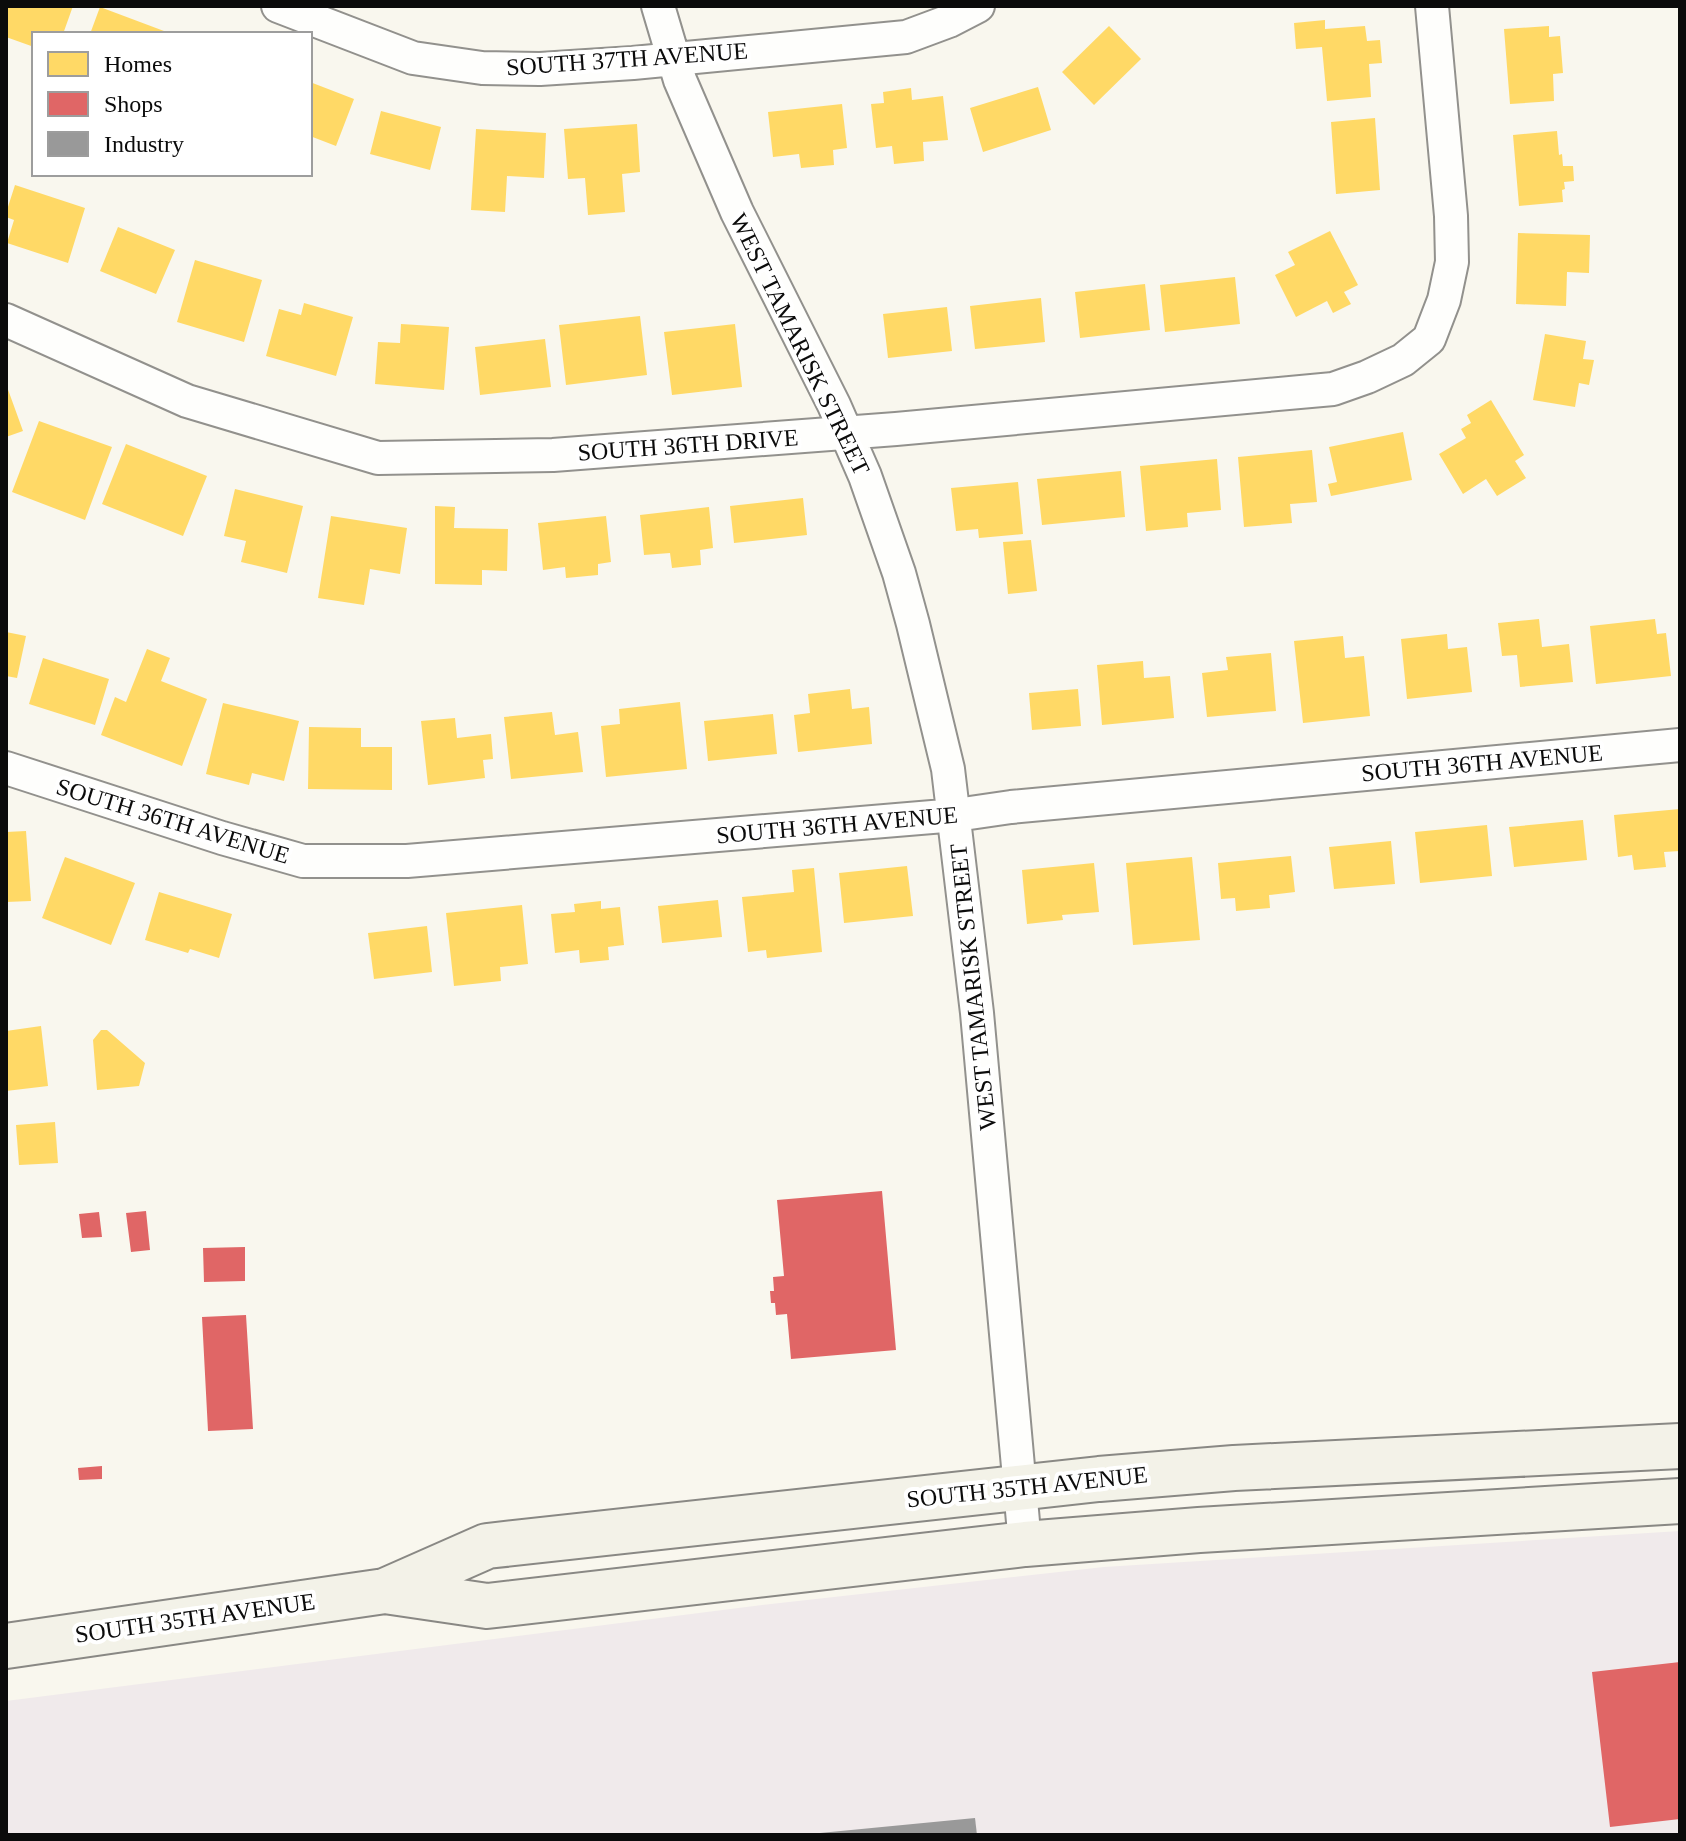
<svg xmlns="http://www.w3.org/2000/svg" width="1686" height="1841" font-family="'Times New Roman',serif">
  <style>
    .industrial { fill: #f0eaeb }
    .homes { fill: #ffd966 }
    .shops { fill: #e06666 }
    .industry { fill: #999 }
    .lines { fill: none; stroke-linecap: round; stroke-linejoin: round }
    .street-casing { stroke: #92918d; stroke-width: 36 }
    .secondary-casing { stroke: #898884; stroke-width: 48 }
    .street { stroke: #fefefc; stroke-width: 32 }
    .secondary { stroke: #f3f2e8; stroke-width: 44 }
    .labels { text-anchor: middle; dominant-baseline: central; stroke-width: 8; stroke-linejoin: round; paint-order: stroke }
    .street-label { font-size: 24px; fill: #0b0b0b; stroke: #fff }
  </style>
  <rect width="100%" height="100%" fill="#f9f7ee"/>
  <!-- industrial -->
  <path class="industrial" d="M1680,1531v304h-1674v-134l756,-96 342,-38z"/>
  <!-- homes -->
  <path class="homes" d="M6,6h67l-10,28h-29v13l-28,-10z
    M100,7l72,27h-82z
    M1325,20v9l40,-3 2,15 13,-1 2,23 -13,1 2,33 -44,4 -5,-54 -26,2 -2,-26z
    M1109,26l32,33 -47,46 -32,-33z
    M1549,26v11l11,-1 3,37 -10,1 1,27 -44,3 -6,-75z
    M310,82l44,17 -18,47 -26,-10z
    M1038,87l13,43 -68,22 -13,-44z
    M911,88l1,12 31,-4 5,44 -25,2 1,19 -30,3 -2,-18 -16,2 -5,-44 13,-1 -1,-11z
    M842,104l5,44 -14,2 1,15 -33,3 -2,-14 -26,3 -5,-45z
    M381,111l60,16 -11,43 -60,-16z
    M1375,118l5,72 -44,4 -5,-72z
    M637,124l3,48 -18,2 3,38 -37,3 -3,-37 -17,1 -4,-50z
    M476,129l70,4 -2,45 -37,-2 -2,36 -34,-2z
    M1557,131l2,24 3,-1 1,12h10l1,15 -10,1 1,7 -3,1 1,12 -44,4 -6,-71z
    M15,185l70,23 -17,55 -61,-20 7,-23 -8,-3v-4z
    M118,227l57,23 -19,44 -56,-23z
    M1330,231l28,54 -14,7 7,12 -18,9 -6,-12 -31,16 -21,-42 20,-10 -7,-13z
    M1518,233l72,2 -1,38 -22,-1 -1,34 -50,-2z
    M195,260l67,20 -18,62 -67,-20z
    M1235,277l5,47 -75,8 -5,-47z
    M1145,284l5,46 -70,8 -5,-46z
    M1041,298l4,44 -70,7 -5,-43z
    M304,303l49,14 -17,59 -70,-20 13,-47 22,6z
    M947,307l5,44 -64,7 -5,-44z
    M640,316l7,59 -81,10 -7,-60z
    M401,324l48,3 -5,63 -69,-6 3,-42 22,1z
    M735,324l7,63 -70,8 -8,-63z
    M1545,334l41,7 -3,18 11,1 -5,25 -10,-2 -4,24 -42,-7z
    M545,339l6,48 -71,8 -5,-48z
    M6,384l17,47 -17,6z
    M1491,400l33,55 -9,6 11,17 -29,18 -11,-17 -23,15 -24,-40 27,-16 -5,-9 10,-6 -4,-8z
    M39,421l73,26 -27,73 -73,-28z
    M1403,432l9,48 -81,16 -3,-12 9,-2 -8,-35z
    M126,444l81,32 -24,60 -81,-32z
    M1312,450l5,52 -27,2 2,19 -48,4 -6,-70z
    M1217,459l4,51 -34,3 1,14 -42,4 -6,-65z
    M1121,471l4,46 -83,8 -5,-46z
    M1018,482l5,52 -44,4 -1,-9 -22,2 -5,-43z
    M235,489l68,17 -16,67 -46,-11 5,-21 -22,-5z
    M803,498l4,37 -73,8 -4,-37z
    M435,506l20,1 -1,21 54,1 -1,42 -25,-1v15l-47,-1z
    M709,507l4,41 -13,2 1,15 -29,3 -2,-15 -26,2 -4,-40z
    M331,516l76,12 -7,46 -30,-5 -6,36 -46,-7z
    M606,516l5,46 -13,2v11l-32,3 -1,-11 -22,3 -5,-47z
    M1031,540l6,51 -29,3 -5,-52z
    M1539,619l3,28 27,-3 4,38 -53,5 -3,-32 -15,1 -4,-33z
    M1655,619l2,15 9,-1 5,43 -75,8 -6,-58z
    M6,632l20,4 -9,42 -11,-2z
    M1447,634l1,15 19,-2 5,45 -65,7 -6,-60z
    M1343,636l2,22 19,-2 6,60 -67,7 -9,-82z
    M147,649l23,9 -9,23 46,18 -25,67 -81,-31 14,-38 11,5z
    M1271,653l5,58 -69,6 -5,-44 26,-3 -2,-13z
    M43,658l66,21 -14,46 -66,-21z
    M1143,661l1,17 26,-2 4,42 -72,7 -5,-60z
    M850,689l2,20 17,-2 3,37 -74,8 -4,-37 16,-2 -2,-19z
    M1078,689l3,37 -49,4 -3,-37z
    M680,702l7,67 -81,8 -5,-51 19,-2 -1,-15z
    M223,703l76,18 -15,60 -32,-8 -3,12 -43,-11z
    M552,712l3,23 23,-3 5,40 -72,7 -7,-62z
    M773,714l4,40 -69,7 -4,-40z
    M455,718l2,20 34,-4 2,25 -10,1 2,18 -57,7 -7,-64z
    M309,727l52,1v19h31v43l-84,-1z
    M1680,809v42l-16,1 2,15 -32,3 -2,-15 -14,2 -4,-42z
    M1583,820l4,40 -73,7 -5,-40z
    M1487,825l5,51 -72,7 -5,-51z
    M26,831l5,70 -25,1v-70z
    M1391,841l4,43 -61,5 -5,-42z
    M1291,856l4,36 -26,3 1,13 -34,3 -1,-13 -14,1 -3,-36z
    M65,857l70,26 -24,62 -69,-27z
    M1192,857l8,83 -67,5 -7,-82z
    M1094,863l5,49 -37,3 1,5 -36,4 -5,-54z
    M907,866l6,50 -69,7 -5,-50z
    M814,868l8,84 -55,6 -1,-8 -18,2 -6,-55 52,-5 -2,-22z
    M159,892l73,22 -13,44 -29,-9 -2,4 -43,-13z
    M718,900l4,37 -60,6 -4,-37z
    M601,901v8l19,-2 4,38 -16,2 1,13 -29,3 -1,-13 -24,3 -4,-39 24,-2 -1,-8z
    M522,905l6,59 -28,3 1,14 -47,5 -8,-73z
    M427,926l5,46 -58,7 -6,-46z
    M41,1026l7,60 -42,5v-60z
    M101,1030h6l38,33 -6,23 -42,4 -4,-50z
    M55,1122l3,41 -39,2 -3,-40z"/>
  <!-- shops -->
  <path class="shops" d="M882,1191l14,159 -105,9 -4,-45 -11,1 -1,-12h-4l-1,-12h4l-1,-14 11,-1 -7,-76z
    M146,1211l4,39 -19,2 -5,-39z
    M99,1212l3,25 -20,1 -3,-24z
    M245,1247v34l-41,1 -1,-34z
    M246,1315l7,114 -45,2 -6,-114z
    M102,1466v13l-23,1 -1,-12z
    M1680,1662v157l-70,8 -18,-155z"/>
  <!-- industry -->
  <path class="industry" d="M975,1818l2,17h-157v-2z"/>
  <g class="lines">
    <!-- street casing -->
    <g class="street-casing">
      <path id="street" d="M278,6l135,52 69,10 58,1 93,-6 273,-26 43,-16 29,-15
        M658,6l22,74 57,132 97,193 31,71 34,97 14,51 35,145 29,244 48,531
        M6,320l181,81 191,57 175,-3 343,-26 437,-40 34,-12 36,-17 26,-21 15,-39 8,-38 -1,-46 -19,-210
        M6,768l216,70 81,23h104l549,-46 55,-8 669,-62"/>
    </g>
    <!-- secondary casing -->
    <g class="secondary-casing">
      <path id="secondary" d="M385,1591l102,15 538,-62 174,-14 481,-29
        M6,1646l379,-55 102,-45 612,-67 135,-11 446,-22"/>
    </g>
    <!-- street -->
    <use href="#street" class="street"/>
    <!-- secondary -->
    <use href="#secondary" class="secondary"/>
  </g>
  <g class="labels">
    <!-- street labels -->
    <g class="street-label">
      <text transform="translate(627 59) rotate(-4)">SOUTH 37TH AVENUE</text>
      <text transform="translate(800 344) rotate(64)">WEST TAMARISK STREET</text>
      <text transform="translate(688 445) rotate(-4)">SOUTH 36TH DRIVE</text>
      <text transform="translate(1482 763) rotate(-5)">SOUTH 36TH AVENUE</text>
      <text transform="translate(173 821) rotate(17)">SOUTH 36TH AVENUE</text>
      <text transform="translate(837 825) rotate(-5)">SOUTH 36TH AVENUE</text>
      <text transform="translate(973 987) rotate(-96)">WEST TAMARISK STREET</text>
      <text transform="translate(1027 1487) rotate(-6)">SOUTH 35TH AVENUE</text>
      <text transform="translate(195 1618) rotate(-8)">SOUTH 35TH AVENUE</text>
    </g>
  </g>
  <!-- border -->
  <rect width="1686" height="1841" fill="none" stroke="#0b0b0b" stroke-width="16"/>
  <!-- legend -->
  <rect x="32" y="32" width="280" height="144" fill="#ffffff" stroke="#9d9d9d" stroke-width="2"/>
  <rect x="48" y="52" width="40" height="24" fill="#ffd966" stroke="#9d9d9d" stroke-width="2"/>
  <text x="104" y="72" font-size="24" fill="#0b0b0b">Homes</text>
  <rect x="48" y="92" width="40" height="24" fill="#e06666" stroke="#9d9d9d" stroke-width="2"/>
  <text x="104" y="112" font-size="24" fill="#0b0b0b">Shops</text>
  <rect x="48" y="132" width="40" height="24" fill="#999999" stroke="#9d9d9d" stroke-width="2"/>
  <text x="104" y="152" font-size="24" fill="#0b0b0b">Industry</text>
</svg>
